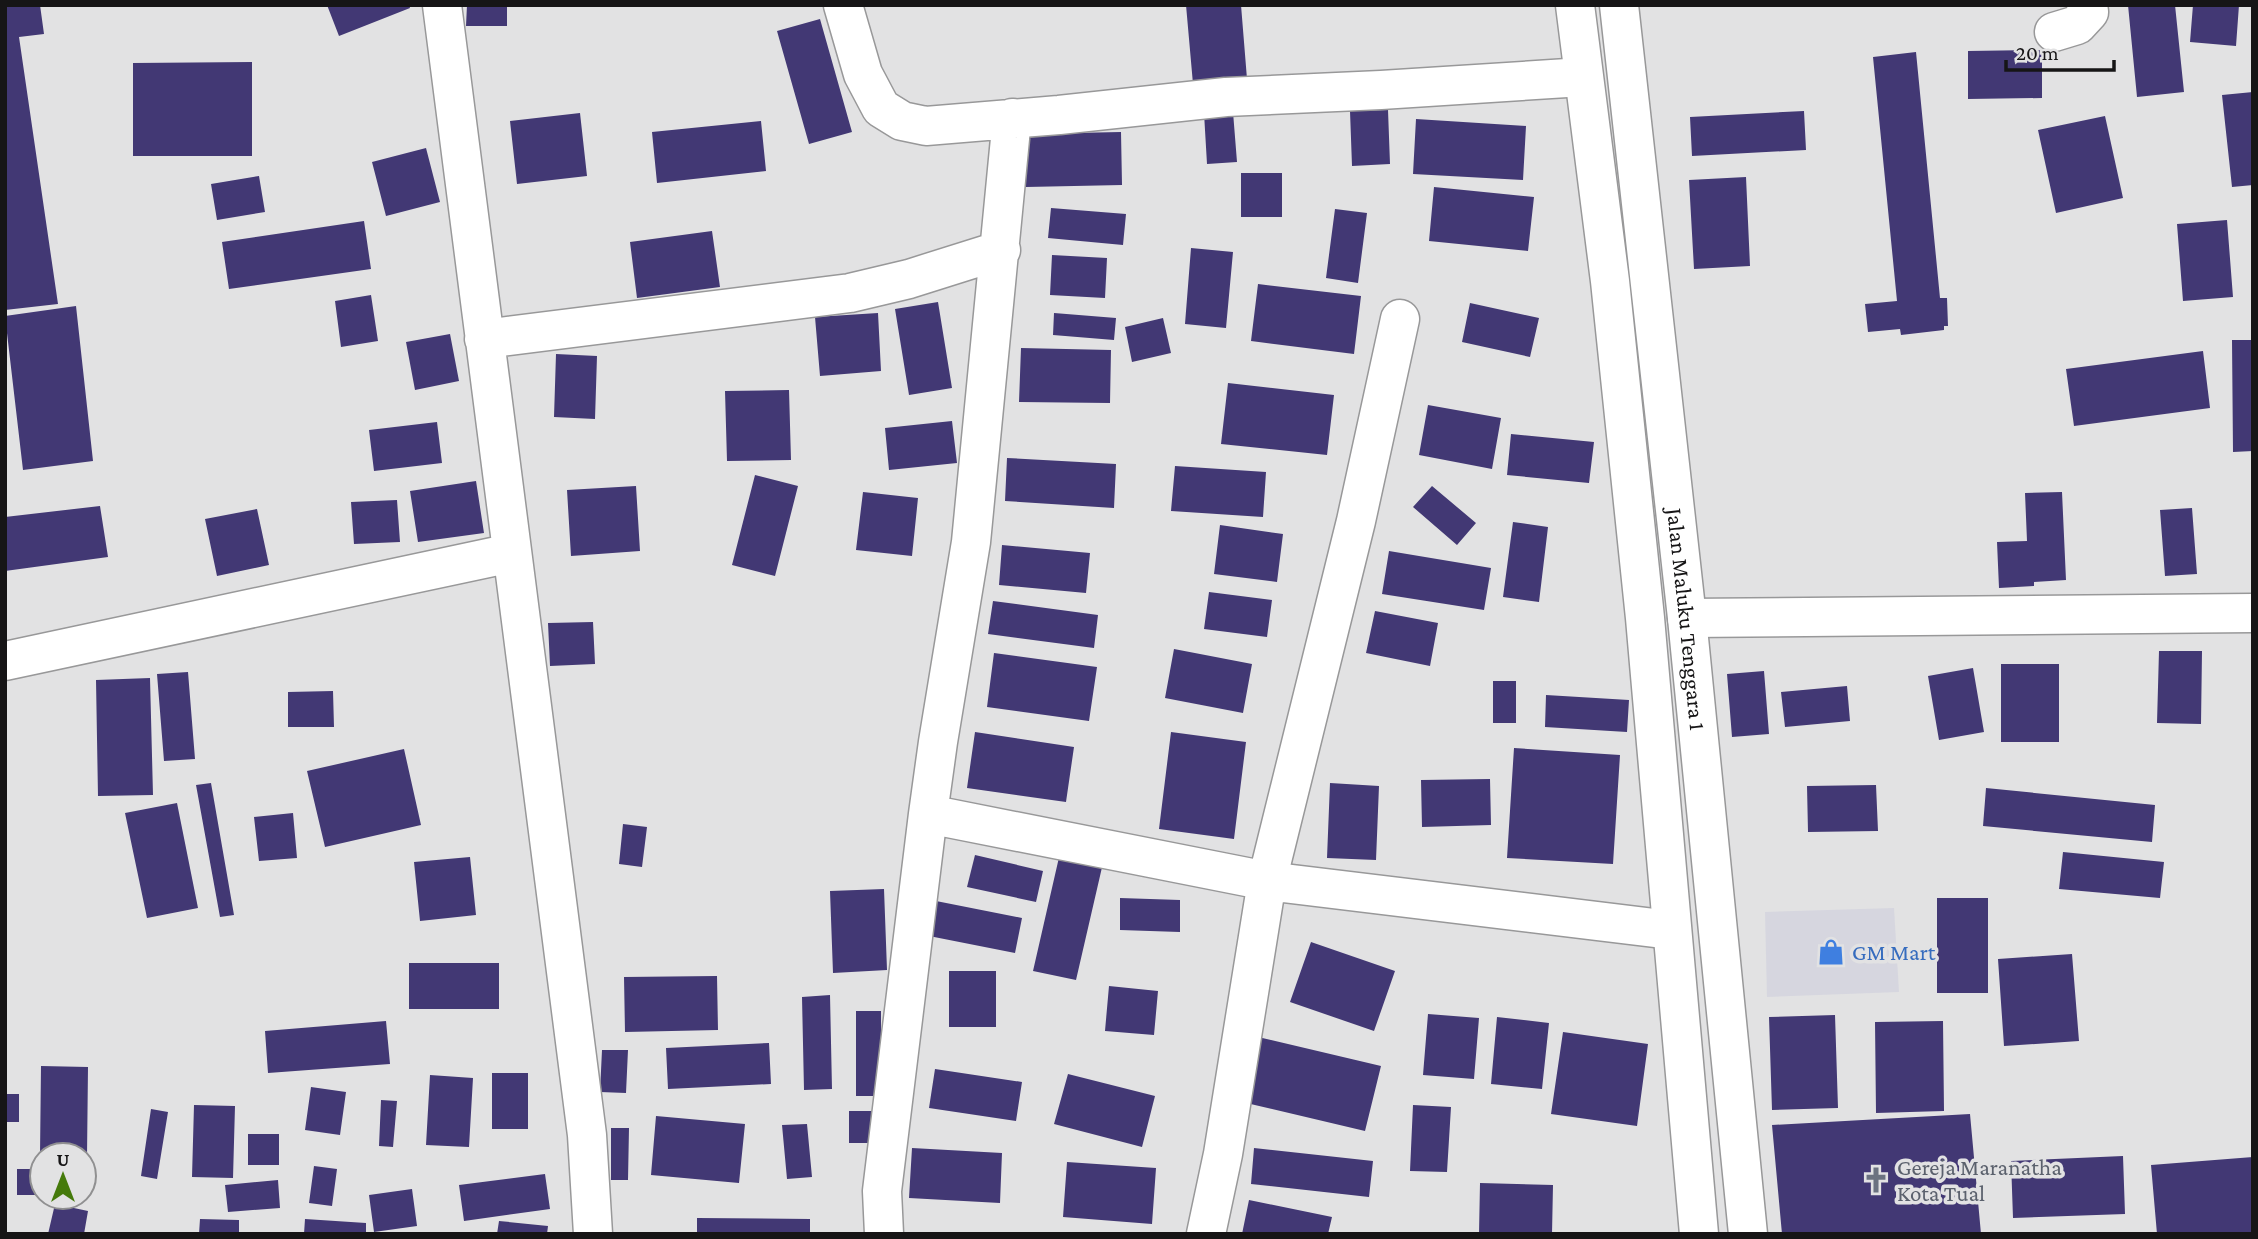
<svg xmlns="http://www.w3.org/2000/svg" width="2258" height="1239" font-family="'Crimson Pro',serif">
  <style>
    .built { fill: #d6d6df }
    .building { fill: #423874 }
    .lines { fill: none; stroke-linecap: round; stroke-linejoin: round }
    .street-casing { stroke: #989899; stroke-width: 41 }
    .secondary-casing { stroke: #989899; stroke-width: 41 }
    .street { stroke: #fff; stroke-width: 38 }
    .secondary { stroke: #fff; stroke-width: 38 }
    .labels { text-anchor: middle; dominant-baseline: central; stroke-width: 7; stroke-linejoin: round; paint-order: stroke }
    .street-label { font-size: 23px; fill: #161516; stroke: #e2e2e3 }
    .shop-label { font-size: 23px; fill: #366cbe; stroke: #e2e2e3; text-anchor: start }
    .worship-label { font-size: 23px; fill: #5b616d; stroke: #e2e2e3; text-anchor: start }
  </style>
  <rect width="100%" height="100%" fill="#e2e2e3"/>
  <!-- built -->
  <path class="built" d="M1894,908l5,84 -132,5 -2,-85z"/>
  <!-- building -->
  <path class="building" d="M5,5h35l4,29 -25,3 39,267 -53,6z
    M327,5h82l1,3 -71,28z
    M467,5h40v21h-41z
    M1186,5h55l6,74 -54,5z
    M2128,5h47l9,87 -47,5z
    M2193,5h46l-3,41 -46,-4z
    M820,19l32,113 -43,12 -32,-113z
    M2042,50v48l-74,1v-48z
    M1916,52l24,246h7l1,28h-4v4l-43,5 -1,-6 -32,3 -3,-28 32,-3 -24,-244z
    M252,62v94h-119v-93z
    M2253,92v93l-21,2 -10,-92z
    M1388,110l2,54 -38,2 -2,-55z
    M1804,111l2,39 -114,6 -2,-39z
    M1233,112l4,50 -30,2 -3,-51z
    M580,113l7,63 -70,8 -7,-63z
    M2105,116l18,82 -67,15 -18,-83z
    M1416,119l110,7 -3,54 -110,-6z
    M761,121l5,50 -109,12 -5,-51z
    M1121,132l1,53 -96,2 -1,-53z
    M426,148l14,54 -54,14 -14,-54z
    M1241,173h41v44h-41z
    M259,176l6,36 -48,8 -6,-36z
    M1746,177l4,89 -56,3 -5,-89z
    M1434,187l100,10 -6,54 -99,-10z
    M1051,208l75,6 -3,31 -75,-7z
    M1335,209l32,4 -9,70 -32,-5z
    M2227,220l6,77 -50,4 -6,-77z
    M364,221l7,48 -142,20 -7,-47z
    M712,231l8,56 -83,11 -7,-56z
    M1191,248l42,4 -7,76 -41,-4z
    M1052,255l55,3 -2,40 -55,-3z
    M1258,284l103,12 -7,58 -103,-13z
    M371,295l7,46 -37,6 -6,-46z
    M938,302l14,86 -43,7 -14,-86z
    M1470,303l69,15 -9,39 -68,-15z
    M76,306l17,155 -70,9 -18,-154z
    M878,313l3,58 -61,5 -5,-59z
    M1054,313l62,5 -2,22 -61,-5z
    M1163,318l8,35 -39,9 -7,-35z
    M450,334l9,47 -44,9 -9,-48z
    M2232,340h21v111l-20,1z
    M1021,348l90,2 -1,53 -91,-1z
    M2203,351l7,57 -136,18 -8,-57z
    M556,354l41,2 -2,63 -41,-2z
    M1228,383l106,12 -7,60 -106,-11z
    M789,390l2,70 -64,1 -2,-70z
    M1428,405l73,13 -9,51 -73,-14z
    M952,421l5,42 -68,7 -4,-42z
    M437,422l5,41 -68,8 -5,-41z
    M1511,434l83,8 -5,41 -82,-8z
    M1007,458l109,6 -2,44 -109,-7z
    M1175,466l91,6 -3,45 -92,-6z
    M755,475l43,11 -23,90 -43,-11z
    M476,481l8,52 -66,9 -8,-51z
    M636,486l4,65 -69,5 -4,-66z
    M1432,486l44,37 -19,22 -44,-38z
    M863,492l55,6 -6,58 -56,-6z
    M2062,492l4,88 -32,2v4l-35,2 -2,-46 30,-1 -2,-48z
    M397,500l3,42 -46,2 -3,-42z
    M100,506l8,51 -103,14v-54z
    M2192,508l5,66 -32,2 -5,-66z
    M257,509l12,56 -52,11 -12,-57z
    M1513,522l35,5 -9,75 -36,-5z
    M1220,525l63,9 -6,48 -63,-8z
    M1002,545l88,8 -4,40 -87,-8z
    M1389,551l102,17 -7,42 -102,-16z
    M1209,592l63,8 -5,37 -63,-8z
    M993,601l105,14 -4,33 -106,-14z
    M1375,611l63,12 -8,43 -64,-13z
    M593,622l2,42 -45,2 -2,-43z
    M1174,649l78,15 -9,49 -78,-15z
    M2159,651h43l-1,73 -44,-1z
    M994,653l103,14 -8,54 -102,-14z
    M2001,664h58v78h-58z
    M1973,668l11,64 -45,8 -11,-64z
    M1764,671l5,63 -37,3 -5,-63z
    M188,672l7,87 -31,2 -7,-87z
    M150,678l3,117 -55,1 -2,-116z
    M1493,681h23v42h-23z
    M1847,686l3,35 -65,6 -4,-35z
    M333,691l1,36h-46v-35z
    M1546,695l83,5 -2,32 -82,-5z
    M975,732l99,15 -8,55 -99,-14z
    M1171,732l75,10 -12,97 -75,-10z
    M1514,748l106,7 -7,109 -106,-6z
    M404,749l17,76 -96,22 -18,-76z
    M1490,779l1,46 -69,2 -1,-47z
    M211,783l23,132 -14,2 -24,-132z
    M1330,783l49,3 -3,74 -49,-2z
    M1876,785l2,46 -70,1 -1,-46z
    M1986,788l169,17 -3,37 -169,-16z
    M177,803l21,105 -51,10 -22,-105z
    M293,813l4,45 -38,3 -5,-44z
    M623,824l24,3 -5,40 -23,-3z
    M2063,852l101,10 -4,36 -101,-9z
    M1060,853l43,10 -27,117 -43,-9z
    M975,855l68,16 -7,31 -69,-15z
    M470,857l6,58 -56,6 -6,-59z
    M884,889l3,81 -54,3 -3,-82z
    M1120,898l60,2v32l-60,-2z
    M1937,898h51v95h-51z
    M931,900l91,18 -7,35 -91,-18z
    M1311,942l84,29 -21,60 -84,-29z
    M2072,954l7,87 -75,5 -6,-87z
    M409,963h90v46h-90z
    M949,971h47v56h-47z
    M717,976l1,54 -93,2 -1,-55z
    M1109,986l49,5 -4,44 -49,-4z
    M830,995l2,94 -28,1 -2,-93z
    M856,1011h25v85h-25z
    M1428,1014l51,4 -5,61 -51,-4z
    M1835,1015l3,93 -66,2 -3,-93z
    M1497,1017l52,6 -7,66 -51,-5z
    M386,1021l4,43 -122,9 -3,-42z
    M1943,1021l1,90 -68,2 -1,-91z
    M1563,1032l85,12 -11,82 -86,-12z
    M1258,1037l123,29 -16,65 -123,-29z
    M769,1043l2,41 -103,5 -2,-41z
    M602,1050h26l-2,43 -26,-1z
    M41,1066l47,1 -1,89 -47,-1z
    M935,1069l87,13 -6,39 -87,-13z
    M492,1073h36v56h-36z
    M1068,1074l87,22 -13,51 -88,-23z
    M430,1075l43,3 -4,69 -43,-2z
    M311,1087l35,5 -6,43 -35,-5z
    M5,1094h14v28h-14z
    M381,1100l16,1 -4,46 -14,-1z
    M194,1105l41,1 -2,72 -41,-1z
    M1413,1105l38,2 -4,65 -37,-1z
    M151,1109l17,3 -11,67 -16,-3z
    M849,1111h24v32h-24z
    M1970,1114l11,120h-199l-10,-109z
    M656,1116l89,8 -6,59 -88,-8z
    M807,1124l5,53 -25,2 -5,-54z
    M611,1128h18l-1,52h-17z
    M248,1134h31v31h-31z
    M912,1148l90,5 -2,50 -91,-5z
    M1254,1148l119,13 -4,36 -118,-13z
    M2123,1156l2,58 -112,4 -2,-57z
    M2253,1157v77h-96l-6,-69z
    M1067,1162l89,6 -4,56 -89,-7z
    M314,1166l23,3 -5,37 -23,-3z
    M17,1169h25v26h-25z
    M545,1174l5,35 -86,12 -5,-36z
    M278,1180l2,28 -52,4 -3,-27z
    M1480,1183l73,2 -1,49h-73z
    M412,1189l5,37 -43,6 -5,-37z
    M1249,1200l83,17 -4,17h-86z
    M55,1204l33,7 -4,23h-36z
    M697,1218l113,1v15h-113z
    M200,1219l39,1v14h-40z
    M305,1219l61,4v11h-62z
    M499,1221l49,5 -1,8h-50z"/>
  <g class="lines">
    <!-- street casing -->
    <g class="street-casing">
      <path id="street" d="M442,5l145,1130 6,99
        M843,5l20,69 18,34 21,13 24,5 133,-11 167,-18 155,-7 202,-13
        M2054,32l23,-7 12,-13 -1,-7
        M484,339l366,-46 59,-14 92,-29
        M1687,618l566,-5
        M5,661l506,-108
        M928,814l10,-72 33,-200 41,-424
        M884,1234l-2,-43 46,-377 339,67 89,-360 44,-202
        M1206,1234l17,-80 44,-273 404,49"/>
    </g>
    <!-- secondary casing -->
    <g class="secondary-casing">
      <g id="secondary">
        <path d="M1575,5l35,276 35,337 54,616"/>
        <path id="s1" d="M1619,5l68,613 61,616"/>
      </g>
    </g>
    <!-- street -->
    <use href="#street" class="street"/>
    <!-- secondary -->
    <use href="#secondary" class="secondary"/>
  </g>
  <!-- icons -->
  <defs>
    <g id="shop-bare" transform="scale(2.1)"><path d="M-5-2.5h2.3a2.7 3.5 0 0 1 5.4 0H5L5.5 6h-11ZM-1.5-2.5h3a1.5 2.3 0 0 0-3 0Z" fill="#3f7fe0" stroke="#e2e2e3" stroke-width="2.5" paint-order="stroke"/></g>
    <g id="church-bare" transform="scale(2.1)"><path d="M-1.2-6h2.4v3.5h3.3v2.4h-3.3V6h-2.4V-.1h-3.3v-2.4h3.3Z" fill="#6b7280" stroke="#e2e2e3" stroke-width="2.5" paint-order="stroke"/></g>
  </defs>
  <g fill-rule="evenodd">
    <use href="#shop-bare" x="1831" y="952"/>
    <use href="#church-bare" x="1876" y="1180"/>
  </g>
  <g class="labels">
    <!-- street labels -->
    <g class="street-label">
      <text stroke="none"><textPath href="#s1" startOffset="618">Jalan Maluku Tenggara 1</textPath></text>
    </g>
    <!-- shop labels -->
    <g class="shop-label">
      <text x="1852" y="952">GM Mart</text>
    </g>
    <!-- worship labels -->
    <g class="worship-label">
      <text x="1897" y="1167">Gereja Maranatha<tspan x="1897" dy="26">Kota Tual</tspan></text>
    </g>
  </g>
  <!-- border -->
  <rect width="2258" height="1239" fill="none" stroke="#161516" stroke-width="14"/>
  <!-- north arrow -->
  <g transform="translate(63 1176)"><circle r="33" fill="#e2e2e3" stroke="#909091" stroke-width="2"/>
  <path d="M0-5L12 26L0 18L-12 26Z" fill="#457a0b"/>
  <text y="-10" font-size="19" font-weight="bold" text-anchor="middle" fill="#161516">U</text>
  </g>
  <!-- scale -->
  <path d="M2006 60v10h108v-10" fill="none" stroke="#161516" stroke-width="3.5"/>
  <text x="2016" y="60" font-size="21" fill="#161516" stroke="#e2e2e3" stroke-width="5" paint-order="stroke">20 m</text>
</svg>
